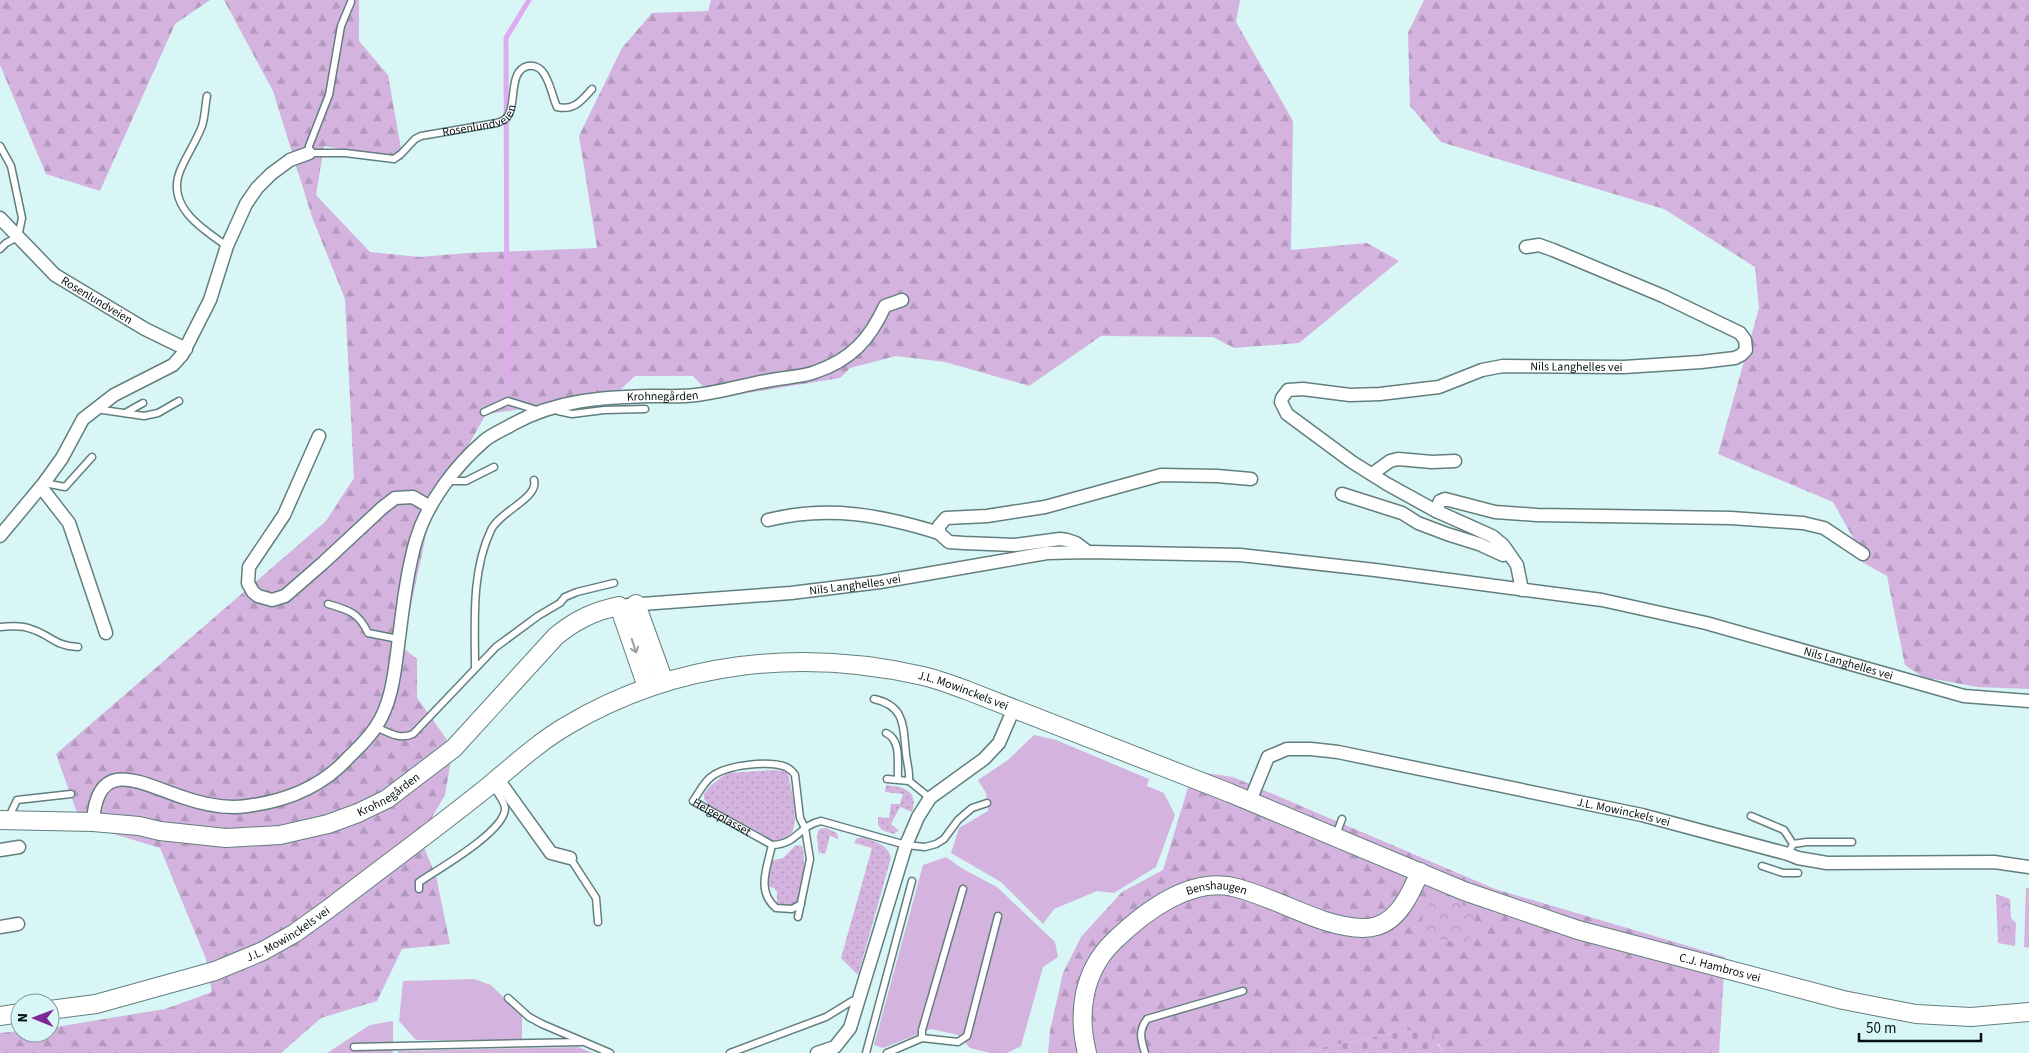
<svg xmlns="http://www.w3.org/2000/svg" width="2029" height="1053" font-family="'Source Sans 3',sans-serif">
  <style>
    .grass { fill: url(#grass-dots) }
    .forest { fill: url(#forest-firs) }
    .cemetery { fill: url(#cemetery-stones) }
    .park { fill: url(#park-crowns) }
    .garden { fill: #d4b3df }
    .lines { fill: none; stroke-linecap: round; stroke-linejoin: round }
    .stream { stroke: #deabef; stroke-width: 5 }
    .lane-casing { stroke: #637e7e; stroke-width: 9 }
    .street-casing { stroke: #637e7e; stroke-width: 15 }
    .secondary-casing { stroke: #637e7e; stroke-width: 20 }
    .lane { stroke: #fff; stroke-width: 6 }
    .street { stroke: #fff; stroke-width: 12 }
    .secondary { stroke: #fff; stroke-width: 18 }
    .oneway { stroke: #9ca0a0 }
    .labels { text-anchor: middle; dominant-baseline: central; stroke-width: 4; stroke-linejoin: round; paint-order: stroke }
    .street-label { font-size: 12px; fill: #071111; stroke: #d8f6f6 }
  </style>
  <defs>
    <pattern id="grass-dots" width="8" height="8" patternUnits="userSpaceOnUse" patternTransform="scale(1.25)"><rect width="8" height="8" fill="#d4b3df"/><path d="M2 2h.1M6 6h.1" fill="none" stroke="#b499be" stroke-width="1.8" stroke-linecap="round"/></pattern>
    <pattern id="forest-firs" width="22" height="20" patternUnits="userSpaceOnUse" patternTransform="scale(1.25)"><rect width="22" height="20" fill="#d4b3df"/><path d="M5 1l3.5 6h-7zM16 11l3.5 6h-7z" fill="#b499be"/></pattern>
    <pattern id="cemetery-stones" width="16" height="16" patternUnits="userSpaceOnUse" patternTransform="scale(1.25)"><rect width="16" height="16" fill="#d4b3df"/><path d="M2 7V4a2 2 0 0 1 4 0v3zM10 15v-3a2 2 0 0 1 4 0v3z" fill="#b499be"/></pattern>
    <pattern id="park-crowns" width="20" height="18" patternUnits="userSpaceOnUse" patternTransform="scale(1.25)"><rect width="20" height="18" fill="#d4b3df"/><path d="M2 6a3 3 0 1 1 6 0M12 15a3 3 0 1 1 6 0" fill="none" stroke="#b499be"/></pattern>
  </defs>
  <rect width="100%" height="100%" fill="#d8f6f6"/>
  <!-- grass -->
  <path class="grass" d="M775,770l12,2c4,11 12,50 5,60 -4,7 -14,8 -22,9l-56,-30 -10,-12v-5l6,-8 17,-13z
    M886,785c17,2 33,5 26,27l-12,-5 -9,17 8,7 -6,3 -11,-4 -4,-5v-8l11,1 2,-14h9l3,-10 -18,-2z
    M826,828l11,5 1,6 -8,-3 -5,18 -5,-2 -1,4 -2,-21 2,-6z
    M862,837c13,5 26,7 29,21l-33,117 -17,-17 31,-110 -18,-5 2,-4z
    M796,845l6,1c4,11 3,51 -7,58 -5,3 -11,2 -16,3l-2,-3v-12l-3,-4 -7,-2 4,-25 12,-3z"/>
  <!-- forest -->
  <path class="forest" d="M0,0h210l-35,24 -75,167 -54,-17 -46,-109z
    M224,0h135v41l29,34 15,85 -79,-14 -8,49 54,57 49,5 49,-4 129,-5 -18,-112 43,-88 30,-35 56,-2 3,-11h529l-4,22 57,99 -2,129 76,-7 32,18 -100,82 -65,5 -21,-11 -112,-1 -72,50 -84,-24 -49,-6 -46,12 -10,10 -117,19 -9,1 -21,-22h-58l-22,21 -127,17 -55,98 -29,135 15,12v39l36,50 -8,47 -25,43 16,38 14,68 -48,5 -25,52 -56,17 -40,35h-281v-20l20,-2v2h30v-5l115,-19 47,-17 -6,-33 -46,-111 -79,-24 -25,-70 270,-233 28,-43 -9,-179 -33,-82 -39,-126z
    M1424,0h605v689l-52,-2 -54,-10 -18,-12 -18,-89 -25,-14 -1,-10 -28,-50 -115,-48 41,-146 -4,-41 -91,-58 -223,-67 -31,-36 -2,-73z
    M1193,771l40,6 262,112 230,68 -6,96h-276l-4,-9 -32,-14 -111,23h-248l2,-22 13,-58 18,-36 41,-45 41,-22z"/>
  <!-- cemetery -->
  <path class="cemetery" d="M1407,1030l24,1 12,22h-147z"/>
  <!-- park -->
  <path class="park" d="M1996,894l14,5 1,19 5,5 -1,23 -17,-3z
    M1450,901l24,7 1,23 -12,13 -37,-8 -5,-20 10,-14z"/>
  <!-- garden -->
  <path class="garden" d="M1034,735l22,5 93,39 -2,7 17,7 11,22 -19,52 -42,26 -17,-2 -43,18 -11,15 -42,-42 -50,-29 8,-25 29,-17 -2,-18 -8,-13 30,-20z
    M946,857l17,12 34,18 58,55 3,15 -15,10 -22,79 -14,7h-17l-20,-5 -12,-13 -27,-6 -48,19 -9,-3 49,-180z
    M2026,888h3v60l-5,-1z
    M474,979l17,6 31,31v24h-106l-17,-19 4,-40z
    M393,1021v32h-66l43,-28z
    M578,1047l15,6h-195v-2z"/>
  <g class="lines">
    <!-- stream -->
    <path class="stream" d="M507,386l-1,-348 23,-38"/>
    <!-- lane casing -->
    <g class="lane-casing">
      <g id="lane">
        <path id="s1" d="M351,2l-10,24 -12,69 -20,51v7h36l49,6 7,-5 14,-15 6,-3 76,-13c5,-2 9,-3 12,-9 7,-13 0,-44 19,-48 5,-1 11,1 14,5 8,9 10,25 15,36 17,4 24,-6 35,-18"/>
        <path d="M207,96c-2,10 -2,21 -5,30 -6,16 -16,30 -22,45 -14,35 22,58 47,75"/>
        <path d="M0,146l11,20 11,52 -4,19 -12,6 -6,6"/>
        <path d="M556,408l2,3 14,3 32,-4 41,-1"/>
        <path d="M96,409l48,7 14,-3 21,-12"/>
        <path d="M484,412l24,-11 32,10"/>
        <path d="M125,413l18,-10"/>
        <path d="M448,481h18l28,-14"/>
        <path d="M44,483l21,4 27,-30"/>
        <path d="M328,604c21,6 31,9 40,29l30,6"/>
        <path d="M0,627c10,-1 22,-2 31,2 20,6 23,17 47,18"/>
        <path d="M475,667c0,-45 -4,-95 16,-137 9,-19 48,-32 43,-50"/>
        <path d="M874,699c32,7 29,28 32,55 1,10 4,17 3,27"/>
        <path d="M376,727c13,6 24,13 37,7l83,-87 42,-31 22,-13 5,-6 12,-5 37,-9"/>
        <path d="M886,733c16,7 11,31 12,46"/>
        <path d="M887,779l22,2 21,17"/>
        <path d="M1751,816l33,14 9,14"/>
        <path d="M8,819l9,-19 54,-6"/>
        <path d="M1336,835l6,-16"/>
        <path d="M772,845c-5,23 -16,46 4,63l16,1 9,-5"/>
        <path d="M1788,854l5,-10 14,-2h45"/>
        <path d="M570,858l26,40 2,24"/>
        <path d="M1762,866l21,7h15"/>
        <path d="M419,889v-7c18,-12 87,-51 86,-74 -1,-8 -9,-17 -13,-23"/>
        <path id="s2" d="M798,917l12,-58 -5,-31 -5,-10 -5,-43c-2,-3 -5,-6 -9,-8 -17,-7 -60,-2 -75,10 -7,5 -13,17 -18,24l79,44c26,-1 26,-19 49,-24l85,24 19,2 11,-3 8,-5 14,-19 14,-12 15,-5"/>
        <path d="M508,998l21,19 13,7 68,29"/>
        <path d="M922,1038v-8l41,-141"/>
        <path d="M354,1047l227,-5"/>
        <path d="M730,1053l96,-36 26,-16 6,-1"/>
        <path d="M866,1053l46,-172"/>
        <path d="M887,1053l35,-15 36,4 9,-6 31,-120"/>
        <path d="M1145,1053c-4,-13 -7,-22 2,-34l96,-28"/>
      </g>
    </g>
    <!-- street casing -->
    <g class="street-casing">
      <g id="street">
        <path id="s3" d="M0,218l55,57 90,54 41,20"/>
        <path d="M319,436l-35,79 -35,52 -1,16 5,9 5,4 14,4 13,-4 38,-33 59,-55 13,-10 18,-1 17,10"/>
        <path d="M1372,474l18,-13 8,-2 34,3 23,-1"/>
        <path d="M41,487l28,36 37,110"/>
        <path d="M1342,494l60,19 16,10 29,11 32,10 24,11 5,-3"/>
        <path d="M1436,511l4,-10 5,-2 50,13 42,3 194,3 72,5 21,5 39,26"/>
        <path d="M768,520c60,-15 113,-5 171,13"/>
        <path d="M0,536l44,-53 18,-25 21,-39 31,-24 59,-30 9,-10 28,-55 17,-54 19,-42 11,-16 14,-14 19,-14 19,-7"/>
        <path d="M1088,552l-12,-9 -9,-3 -7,-1 -45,6 -51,-2 -15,-1 -10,-9v-7l7,-8 41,-2 58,-9 116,-32 56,1 34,3"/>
        <path id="s4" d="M1522,590l-5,-25 -14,-20 -11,-9 -56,-25 -49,-27 -35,-22 -65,-48 -6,-12 1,-4 6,-8 15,-1 47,6 30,-1 59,-7 43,-17 21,-4 121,1 77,-5 34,-4 6,-3 5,-5 -1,-10 -5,-7 -77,-37 -110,-46 -14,-5 -13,2"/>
        <path id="s5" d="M628,605l163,-12 89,-11 167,-29 41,-1 152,3 135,15 227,30 104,23 258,73 65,5"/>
        <path d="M497,778l54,75 19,5"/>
        <path id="s6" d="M1250,801l18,-44 19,-8h24l27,3 304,63 146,39 10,4 29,5 167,-1 35,5"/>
        <path id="s7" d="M93,822c4,-67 49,-38 89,-25 20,7 44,12 65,9 40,-5 75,-19 102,-49 9,-9 19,-18 26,-29 18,-25 20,-61 24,-90 4,-32 8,-66 17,-98 11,-37 39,-74 68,-99 8,-7 19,-11 29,-17 43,-24 90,-27 139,-28 14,0 29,1 44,-1 25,-3 51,-11 76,-15 14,-3 30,-3 43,-8 36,-12 55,-33 70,-66l17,-6"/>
        <path d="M0,850l19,-3"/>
        <path d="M0,927l18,-3"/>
        <path d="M817,1053l18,-6 15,-19 56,-183 12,-28 12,-19 54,-39 15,-16 15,-35"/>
      </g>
    </g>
    <!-- secondary casing -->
    <g class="secondary-casing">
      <g id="secondary">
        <path d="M636,604l28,78"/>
        <path id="s8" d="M0,820l93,2 46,4 21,5 66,7 54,-3 48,-11 30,-11 29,-14 67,-51 102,-112c20,-16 38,-25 63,-30l28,81"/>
        <path id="s9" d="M50,1010l46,-6 119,-33 48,-20 32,-18 36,-26c53,-41 107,-80 159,-122 25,-21 50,-44 78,-60 108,-64 233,-77 355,-49 14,3 29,9 43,14l264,103 234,98 114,39 265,70 73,14 55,3 58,-5"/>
        <path d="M0,1016l20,-3"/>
        <path id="s10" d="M1087,1053c-10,-40 -4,-82 27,-112 30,-29 78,-66 123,-53 30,8 58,23 88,33 16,5 36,10 52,5 23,-7 34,-34 43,-54"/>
      </g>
    </g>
    <!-- lane -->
    <use href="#lane" class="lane"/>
    <!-- street -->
    <use href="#street" class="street"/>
    <!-- secondary -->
    <use href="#secondary" class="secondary"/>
  </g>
  <!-- one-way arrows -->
  <defs><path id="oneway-shaft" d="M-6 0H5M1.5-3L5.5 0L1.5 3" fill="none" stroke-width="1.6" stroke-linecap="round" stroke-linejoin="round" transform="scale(1.25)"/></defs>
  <use class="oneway" href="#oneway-shaft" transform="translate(634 646) rotate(72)"/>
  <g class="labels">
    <!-- street labels -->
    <g class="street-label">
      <text stroke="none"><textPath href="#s1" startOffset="341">Rosenlundveien</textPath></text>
      <text stroke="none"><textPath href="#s3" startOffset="128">Rosenlundveien</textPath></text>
      <text stroke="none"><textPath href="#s4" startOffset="624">Nils Langhelles vei</textPath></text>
      <text stroke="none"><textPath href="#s7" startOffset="844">Krohnegården</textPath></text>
      <text stroke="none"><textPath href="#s5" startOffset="228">Nils Langhelles vei</textPath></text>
      <text stroke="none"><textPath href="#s5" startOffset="1235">Nils Langhelles vei</textPath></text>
      <text stroke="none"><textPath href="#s9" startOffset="1012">J.L. Mowinckels vei</textPath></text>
      <text stroke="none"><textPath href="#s8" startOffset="398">Krohnegården</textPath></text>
      <text stroke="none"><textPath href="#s6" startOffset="411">J.L. Mowinckels vei</textPath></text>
      <text stroke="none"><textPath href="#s2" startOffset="298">Helgeplasset</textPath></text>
      <text stroke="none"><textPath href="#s10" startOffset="240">Benshaugen</textPath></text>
      <text stroke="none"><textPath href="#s9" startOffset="252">J.L. Mowinckels vei</textPath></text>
      <text stroke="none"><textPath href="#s9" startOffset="1819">C.J. Hambros vei</textPath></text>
    </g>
  </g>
  <!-- north arrow -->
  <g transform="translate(35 1018) rotate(271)"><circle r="24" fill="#d8f6f6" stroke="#849a9a"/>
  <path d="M0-4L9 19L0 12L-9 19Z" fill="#7e2897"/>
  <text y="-8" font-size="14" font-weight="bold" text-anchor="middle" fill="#071111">N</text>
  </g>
  <!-- scale -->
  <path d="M1859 1033v8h122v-8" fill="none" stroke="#071111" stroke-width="2.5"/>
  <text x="1866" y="1033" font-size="15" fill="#071111" stroke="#d8f6f6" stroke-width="4" paint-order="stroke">50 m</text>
</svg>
